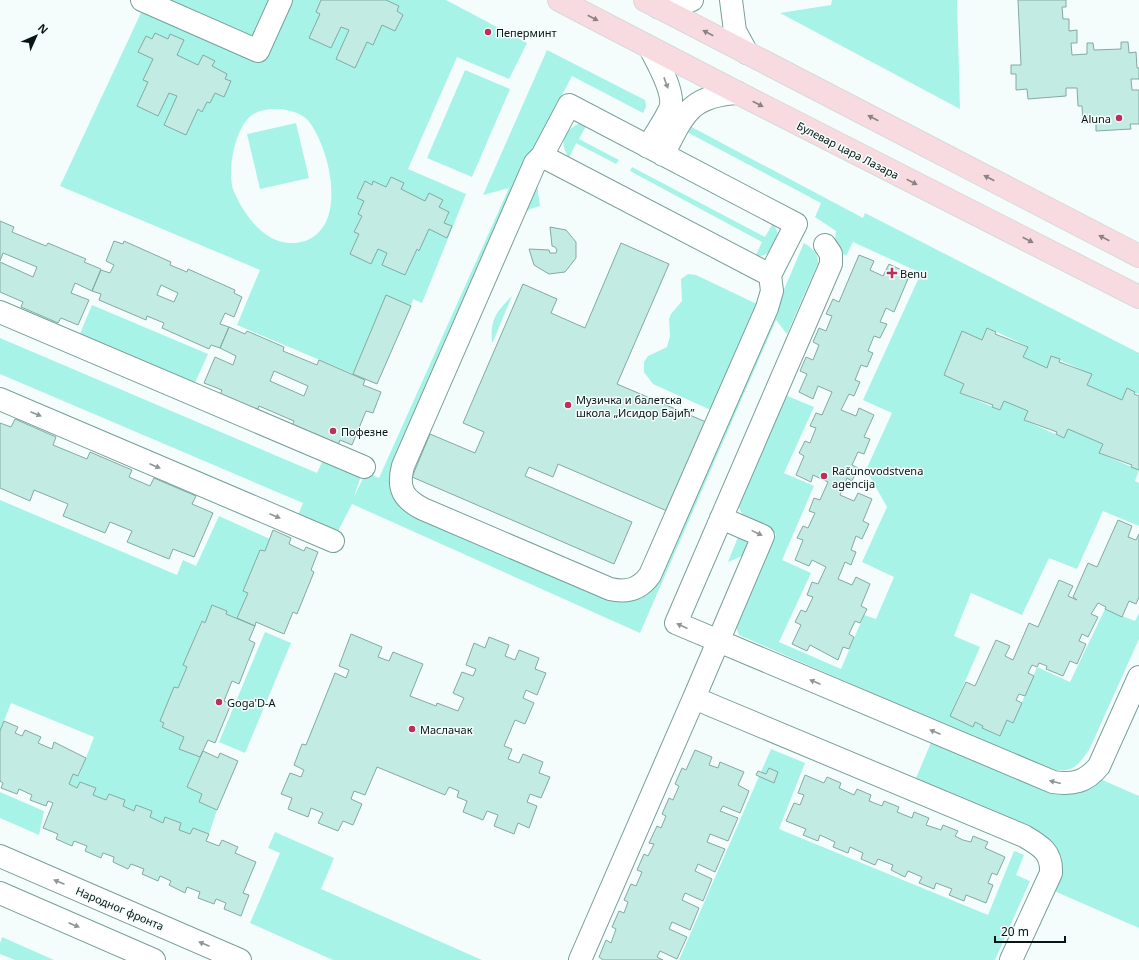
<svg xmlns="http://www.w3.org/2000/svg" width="1139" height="960" font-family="'Noto Sans',sans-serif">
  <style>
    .green { fill: #a7f3e7; fill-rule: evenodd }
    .building { fill: #c2ebe4; stroke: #83aaa3; fill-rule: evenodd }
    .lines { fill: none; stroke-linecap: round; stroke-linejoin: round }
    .minor-casing { stroke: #789f99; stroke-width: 24 }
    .major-casing { stroke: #d7dad9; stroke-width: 24 }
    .minor { stroke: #fff; stroke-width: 22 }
    .major { stroke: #f8dbe0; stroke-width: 22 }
    .oneway { fill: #8c8284 }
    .oneway2 { fill: #8f9695 }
    .poi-dot { fill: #bc2e5b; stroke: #f5fdfc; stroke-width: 1.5 }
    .labels { text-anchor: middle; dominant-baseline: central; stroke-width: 3; stroke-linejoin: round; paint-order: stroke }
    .poi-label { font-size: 11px; fill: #071614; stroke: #f5fdfc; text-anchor: start }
    .street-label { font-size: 11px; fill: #071614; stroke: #f5fdfc }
  </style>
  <rect width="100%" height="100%" fill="#f5fdfc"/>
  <!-- green -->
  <path class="green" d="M147,0h299l81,43 -18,36 -52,-22 -49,112 58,25 -44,109 -9,-4 -2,7 -25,-10 -33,78 -116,-49 23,-55 -200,-84zM281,109c11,2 22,4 29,14 18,25 33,84 9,109 -7,7 -14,10 -24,11 -30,2 -50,-27 -61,-51 -8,-20 1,-65 18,-77 9,-6 19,-6 29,-6z
    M832,0h125l3,109 -180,-96 51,-8z
    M547,50l98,50 1,7 -3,6 -71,-37 -44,84 -133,327 215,109 48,-15 146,-338c9,6 14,10 14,20l-31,71 -11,-14 -136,313 -288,-129 -19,37 -39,-16 9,-22 -303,-129v-36l317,135 10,-22 37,16 -10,30 12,-25 13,6 130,-290 -26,7z
    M465,70l45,19 -38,88 -45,-19z
    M296,123l13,55 -49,11 -13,-55z
    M578,124h9l-8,15 40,21 -3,4 -40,-21 -7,15c-10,-14 -6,-27 9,-34z
    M686,124l177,94 2,-5 274,140v41l-12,-5 -5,11 -35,-15 4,-11 -40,-18 -4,12 -24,-11 4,-11 -39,-18 -6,12 -20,-8 -18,43 20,9 -4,9 40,17 4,-9 24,10 -4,9 40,18 4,-9 35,15 -4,9 40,17 -4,11 4,2v43l-36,-15 -26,58 -28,-11 -27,57 -51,-22 -17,43 26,11 -30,69 23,11 2,-5 8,4v2l16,8 8,-16 6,3 24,-56 33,15 35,-73 30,12 4,-8v26l-49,109c-14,21 -17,24 -42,22l-309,-135 -3,-8 40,-93 -31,-14 -8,-17 48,-108 29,12 -30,66 30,13 -32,74 29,13 -32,69 62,27 23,-54 12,4 18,-42 -32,-15 25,-55 -21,-37 26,-57 -29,-13 58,-127 -68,-31 -7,14c-10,-7 -12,-12 -10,-25l-21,-14 6,-14 -138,-73z
    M632,167l133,70 8,-14c11,17 2,32 -18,34l7,-15 -132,-71z
    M536,178l4,28 -10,3 -12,9z
    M688,274l8,1 63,30 -46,106 -60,-27 -9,-12v-10l4,-6 19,-9 3,-11 -1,-17 2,-5 11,-13 -1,-22z
    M512,296l-20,48c-2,-24 3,-31 20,-48z
    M92,305l116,49 -14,31 -115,-49z
    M0,500l177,75 6,-15 13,6 23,-50 51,23 -5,12 -5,-1 -17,41 5,2 -11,25 -11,-4 1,-3 -14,-6 -8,18 -4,-2 -17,44 3,2 -9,21 -4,-1 -14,34 4,2 -2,4 22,10 -5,12 21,8 -13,30 15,7 -3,8 18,8 -8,24 -16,-6 -3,6 -11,-4 2,-7 -15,-6 -3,6 -13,-6 2,-6 -16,-6 -2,6 -11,-5 2,-6 -16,-6 -3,6 -13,-5 3,-7 -16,-6 -3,6 -8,-4 4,-10 6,2 15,-39 -83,-34 -11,28z
    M740,532l9,6 2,14 -23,10z
    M265,632l26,11 -46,110 -26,-11z
    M935,733l118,49 38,-7 48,21v132l-94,-41 6,-25 -140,-72z
    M771,749l34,14 -26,66 209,86 26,-64 10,4 -8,20 14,6 -35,79h-316z
    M0,792l44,19 -5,24 -39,-17z
    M275,832l59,26 -13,31 161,71h-149l-83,-37 30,-70 -12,-5z
    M2,937l52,23h-39l-15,-6v-11z"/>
  <!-- building -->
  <path class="building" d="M321,0h65l13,6 -2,5 6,4 -8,16 -13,-6 -9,20 -6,-3 -12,26 -19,-9 13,-29 -8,-3 -10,21 -22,-10 11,-24 -4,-2z
    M1018,0h48v7h-4l1,12h6v12l8,-1v13h-6l1,12 15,-1v-11h6l1,7 27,-1v-7h7l1,11 7,-1 1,16h2v11h-8l1,11h7v34h-9l1,5 -35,2v-9l-13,1 -1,-17h-4l-1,-18h-11v8l-38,3 -1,-10 -11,1v-16h-5v-9h10z
    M155,33l13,6 2,-5 14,6 -7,15 21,10 5,-10 12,6 -3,5 15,8 -2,5 6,2 -7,16 -9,-4 -5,10 -3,-1 -5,10 -4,-3 -12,26 -22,-10 13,-29 -8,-3 -11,23 -21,-10 11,-24 -5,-2 10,-21 -15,-7 8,-16 6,3z
    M391,177l13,6 -3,6 24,12 4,-8 14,7 -4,7 10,5 -5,11 8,3 -5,12 -18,-9 -10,22 -2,-2 -12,26 -23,-10 5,-12 -9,-4 -7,15 -21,-10 9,-20 -5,-2 8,-16 -4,-2 6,-13 -7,-3 8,-17 7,4 1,-4 13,6z
    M0,221l14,6 -2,5 34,14 2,-3 38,16 -2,3 17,7 -9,22 -17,-8 -4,10 18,7 -11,25 -17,-7 -3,5 -37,-16 2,-5 -23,-10v-30l33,15 4,-10 -34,-14 -3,8z
    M550,227l16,3 10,12v16l-11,14 -16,2 -15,-9 -5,-16 20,1 1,3h6l1,-3 -2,-3 -3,-1z
    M114,241l9,3 1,-3 47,21 -1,3 17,7 1,-3 47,21 -1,3 8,4 -8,20 -9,-4 -5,11 9,3 -9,21 -9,-3 -2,4 -47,-21 2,-5 -17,-7 -1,4 -47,-20 2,-6 -9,-3 9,-21 9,3 4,-8 -8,-4zM161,285l17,8 -4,9 -17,-7z
    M621,243l48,21 -52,120 89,38 -39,89 -109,-47 -5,13 -24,-10 -4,9 107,46 -18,42 -202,-87 18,-43 45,19 9,-21 -21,-9 60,-139 34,15 -6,14 34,15z
    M859,255l15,6 -4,9 13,6 6,-12 21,10 -16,38 -8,-4 -6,14 7,2 -7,14 -6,-2 -6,15 5,2 -6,14 -6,-2 -6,15 5,2 -6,14 -5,-2 -8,16 15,6 3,-8 15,7 -10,22 6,2 -6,15 -6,-2 -6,13 6,3 -6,13 -5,-3 -7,17 14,6 4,-8 14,6 -9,22 6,3 -7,15 -6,-3 -5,14 5,2 -5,13 -6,-3 -7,17 14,6 4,-8 14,7 -9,22 6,3 -7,14 -5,-2 -6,13 5,3 -5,12 -6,-2 -5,13 -28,-15 -3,6 -15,-7 9,-19 -6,-3 6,-12 5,2 7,-15 -6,-2 5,-13 6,2 8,-17 -14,-7 -3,6 -14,-6 8,-20 -6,-2 6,-12 5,2 7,-15 -6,-2 5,-13 6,2 8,-18 -15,-7 -2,7 -15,-7 8,-19 -5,-3 6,-12 5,2 6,-15 -6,-2 6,-13 6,2 10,-23 -14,-6 -5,13 -14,-7 8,-18 -7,-3 6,-14 7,3 6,-15 -6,-3 6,-14 7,3 6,-15 -6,-2 7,-15 6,3z
    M386,295l25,11 -34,78 -24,-10z
    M229,327l16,7 2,-3 37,16 -1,4 34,14 2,-5 46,20 -2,5 18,7 -8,21 -7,-2 -14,34 -12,-5 -2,5 -46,-19 2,-5 -35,-15 -2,5 -37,-16 2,-5 -18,-7 11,-26 18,8 3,-9 -16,-8zM274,371l34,15 -4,10 -34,-15z
    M987,328l9,4 -1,2 33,13 -5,10 24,11 4,-12 9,3 -1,3 33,12 -5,11 35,15 5,-12 8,4 -1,2 5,2v74l-8,-3 1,-2 -33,-12 4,-9 -35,-15 -4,9 -8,-4 1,-2 -33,-12 4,-9 -24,-10 -4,9 -8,-3 1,-2 -33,-12 4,-9 -20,-9 18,-44 20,9z
    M15,419l41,18 -3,8 34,14 3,-7 42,18 -3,7 21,9 4,-8 42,18 -4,8 21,9 -19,44 -21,-8 -4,10 -42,-17 5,-11 -22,-9 -5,11 -42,-17 5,-12 -34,-14 -4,11 -30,-13v-65l11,4z
    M1118,520l14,6 -4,11 8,3 3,-6v63l-3,7 -7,-3 -7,16 -17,-8 1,-2 -8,-4 -7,11 7,3 -10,20 -6,-3 -3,7 7,3 -9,20 -7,-3 -7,15 -17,-7 1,-3 -8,-3 -2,4 -5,-2 -4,8 6,3 -9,20 -6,-2 -3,6 6,3 -9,20 -6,-3 -7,16 -18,-8 1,-2 -8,-4 -2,5 -23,-11 16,-34 9,4 21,-46 14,6 -5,10 8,4 16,-37 9,4 21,-47 14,6 -5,10 9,4 -4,-3 15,-34 9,4z
    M273,530l18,8 -2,6 15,7 2,-4 12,5 -7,18 3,2 -17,42 -4,-2 -9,22 -28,-12 -1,4 -18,-8 11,-25 -5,-2 17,-41 5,1z
    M212,605l15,6 -1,3 29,12 -6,14 6,3 -16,41 -7,-3 -8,20 7,3 -16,39 -7,-3 -8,17 -21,-8 5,-12 -22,-10 2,-4 -4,-2 14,-34 4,1 9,-21 -4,-2 19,-44 3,2z
    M351,634l31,13 -4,10 11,4 4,-9 30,12 -13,32 26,10 1,-3 21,8 6,-13 -11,-5 9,-21 11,4 3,-7 -10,-4 8,-22 11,5 4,-11 20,8 -4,11 10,4 4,-10 20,8 -4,11 11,4 -9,22 -11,-5 -3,8 11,5 -9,21 -10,-4 -11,26 8,3 -4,10 11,4 4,-9 20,8 -4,11 11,4 -9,21 -11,-4 -3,8 10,4 -8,22 -11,-5 -4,11 -20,-8 4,-11 -11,-4 -4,9 -20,-8 4,-11 -10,-4 2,-6 -10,-4 -4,8 -68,-28 -12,28 -11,-4 -3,8 11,5 -9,21 -10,-4 -5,10 -20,-8 5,-10 -12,-5 -3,9 -20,-8 4,-11 -11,-4 9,-21 11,4 3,-7 -10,-5 8,-21 4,1 29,-72 11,5 3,-8 -10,-4z
    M4,721l14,6 -3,6 7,3 3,-6 16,7 -3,6 14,6 2,-7 32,16 -8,18 -5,-2 -4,10 8,4 3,-6 16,6 -3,7 13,5 3,-6 16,6 -2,6 11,5 2,-6 16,6 -2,6 13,6 2,-6 16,6 -2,7 11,4 3,-6 16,6 -3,7 13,5 3,-6 16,7 -3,6 21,9 -13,31 6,2 -8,21 -17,-7 2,-6 -10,-4 -2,5 -16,-6 2,-6 -13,-5 -2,6 -16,-8 2,-4 -11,-5 -2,5 -16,-7 2,-5 -13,-5 -3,5 -15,-7 1,-5 -11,-4 -2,5 -16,-7 2,-5 -13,-5 -2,5 -16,-7 2,-5 -15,-6 10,-25 -5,-2 -2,5 -16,-6 2,-5 -13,-6 -2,5 -16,-6 2,-5 -3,-2v-50z
    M695,750l17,7 -3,8 9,3 2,-6 24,10 -6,13 11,6 -9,22 -17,-7 -3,5 18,7 -10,23 -18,-7 -3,8 18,7 -10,23 -17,-8 -3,7 17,8 -9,22 -18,-8 -3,7 17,8 -9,22 -18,-8 -3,7 18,8 -10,22 -17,-8 -3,6 6,3h-60l-4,-3 7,-17 5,3 5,-14 -4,-2 7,-16 5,2 4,-11 -4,-2 7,-16 5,2 6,-14 -5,-2 7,-16 4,2 6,-12 -5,-1 8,-17 4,2 5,-12 -4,-2 7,-16 4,2 6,-14 -4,-2 7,-16 4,2z
    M203,751l15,7 2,-5 18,8 -21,49 -18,-8 3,-8 -15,-7z
    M769,768l9,4 -4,11 -18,-8 2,-4 8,3z
    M805,775l19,8 3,-6 14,6 -2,5 15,7 3,-6 14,6 -2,6 13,5 2,-5 15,6 -2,5 15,6 2,-6 15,6 -3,7 15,5 2,-5 15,6 -3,5 8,4 8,2 2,-6 15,6 -3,6 20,9 -8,18 -5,-2 -4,10 5,2 -7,18 -20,-8 -2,6 -15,-6 3,-6 -16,-6 -2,6 -15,-6 3,-6 -14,-6 -3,6 -14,-7 2,-5 -15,-6 -3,6 -14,-6 2,-6 -13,-6 -2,6 -15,-6 2,-5 -15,-7 -2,6 -15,-6 3,-6 -20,-8 8,-18 6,2 4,-10 -6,-2z"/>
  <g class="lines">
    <!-- minor casing -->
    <g class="minor-casing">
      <path id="minor" d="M142,0l116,51 23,-51
        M731,0l4,31 12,22
        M658,7l23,-3 11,-4
        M648,147c7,-13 16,-25 22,-38 6,-16 -13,-47 -20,-61
        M663,155c21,-40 25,-59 75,-62
        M542,156l-7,7 -132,303c-6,22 0,33 20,43l187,80c17,4 30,0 40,-14l117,-267 5,-17 -2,-16 26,-51 -227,-119 -27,51 228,119
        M825,245l6,9v10l-155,359 377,159c20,3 33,0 46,-16l40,-89
        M0,312l364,155
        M0,399l333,142
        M721,518l42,18 -69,162 330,138c17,10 28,16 27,37l-40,87
        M0,856l240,104
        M0,893l154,67
        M580,960l114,-262"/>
    </g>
    <!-- major casing -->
    <g class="major-casing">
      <path id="major" d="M559,0l179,93 401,204
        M645,0l494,256"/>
    </g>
    <!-- minor -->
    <use href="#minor" class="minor"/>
    <!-- major -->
    <use href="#major" class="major"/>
  </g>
  <!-- one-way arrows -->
  <defs><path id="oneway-solid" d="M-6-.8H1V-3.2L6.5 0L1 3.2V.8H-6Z"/></defs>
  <g class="oneway">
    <use href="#oneway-solid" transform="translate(593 18) rotate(28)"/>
    <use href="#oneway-solid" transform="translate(708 33) rotate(-153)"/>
    <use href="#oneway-solid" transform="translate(758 104) rotate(27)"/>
    <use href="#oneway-solid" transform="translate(873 118) rotate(-153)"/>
    <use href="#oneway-solid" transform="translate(989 178) rotate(-153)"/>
    <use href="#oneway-solid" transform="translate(912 182) rotate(27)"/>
    <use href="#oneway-solid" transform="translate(1104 238) rotate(-153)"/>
    <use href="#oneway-solid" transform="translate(1028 240) rotate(27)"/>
  </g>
  <g class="oneway2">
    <use href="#oneway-solid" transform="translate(666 83) rotate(70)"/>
    <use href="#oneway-solid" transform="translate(36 414) rotate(23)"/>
    <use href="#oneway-solid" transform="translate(155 466) rotate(23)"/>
    <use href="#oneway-solid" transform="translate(275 516) rotate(23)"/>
    <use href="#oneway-solid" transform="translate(757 533) rotate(26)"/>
    <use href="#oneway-solid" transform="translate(682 626) rotate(-156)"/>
    <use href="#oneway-solid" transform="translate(815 682) rotate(-157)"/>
    <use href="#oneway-solid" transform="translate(935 732) rotate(-157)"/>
    <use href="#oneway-solid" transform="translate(1055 782) rotate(-166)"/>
    <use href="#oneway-solid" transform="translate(59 882) rotate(-157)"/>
    <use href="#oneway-solid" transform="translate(74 925) rotate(23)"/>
    <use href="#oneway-solid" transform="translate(204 944) rotate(-157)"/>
  </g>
  <!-- markers -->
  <g class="poi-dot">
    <circle cx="488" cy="32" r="4"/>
    <circle cx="1119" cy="118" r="4"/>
    <path d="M890 267h4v4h4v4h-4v4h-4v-4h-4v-4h4z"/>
    <circle cx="568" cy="405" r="4"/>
    <circle cx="333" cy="431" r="4"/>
    <circle cx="824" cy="476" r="4"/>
    <circle cx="219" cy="702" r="4"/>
    <circle cx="412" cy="729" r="4"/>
  </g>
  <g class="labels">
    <!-- poi labels -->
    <g class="poi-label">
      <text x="496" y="32">Пеперминт</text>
      <text x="1111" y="118" text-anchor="end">Aluna</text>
      <text x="900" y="273">Benu</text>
      <text x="576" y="399">Музичка и балетска<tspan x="576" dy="13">школа „Исидор Бајић”</tspan></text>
      <text x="341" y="431">Пофезне</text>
      <text x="832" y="470">Računovodstvena<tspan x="832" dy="13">agencija</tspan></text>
      <text x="227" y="702">Goga'D-A</text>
      <text x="420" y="729">Маслачак</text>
    </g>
    <!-- street labels -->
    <g class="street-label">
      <text transform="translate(848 150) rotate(27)">Булевар цара Лазара</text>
      <text transform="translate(120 908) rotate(23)">Народног фронта</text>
    </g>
  </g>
  <!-- north arrow -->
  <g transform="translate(36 36) rotate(45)" stroke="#f5fdfc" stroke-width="3" paint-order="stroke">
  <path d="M0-3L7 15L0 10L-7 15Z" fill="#071614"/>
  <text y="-6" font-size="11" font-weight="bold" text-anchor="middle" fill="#071614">N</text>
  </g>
  <!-- scale -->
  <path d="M995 936v6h70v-6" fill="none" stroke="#071614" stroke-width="2"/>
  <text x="1001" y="936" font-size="12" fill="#071614" stroke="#f5fdfc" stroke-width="3" paint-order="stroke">20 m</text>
</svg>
